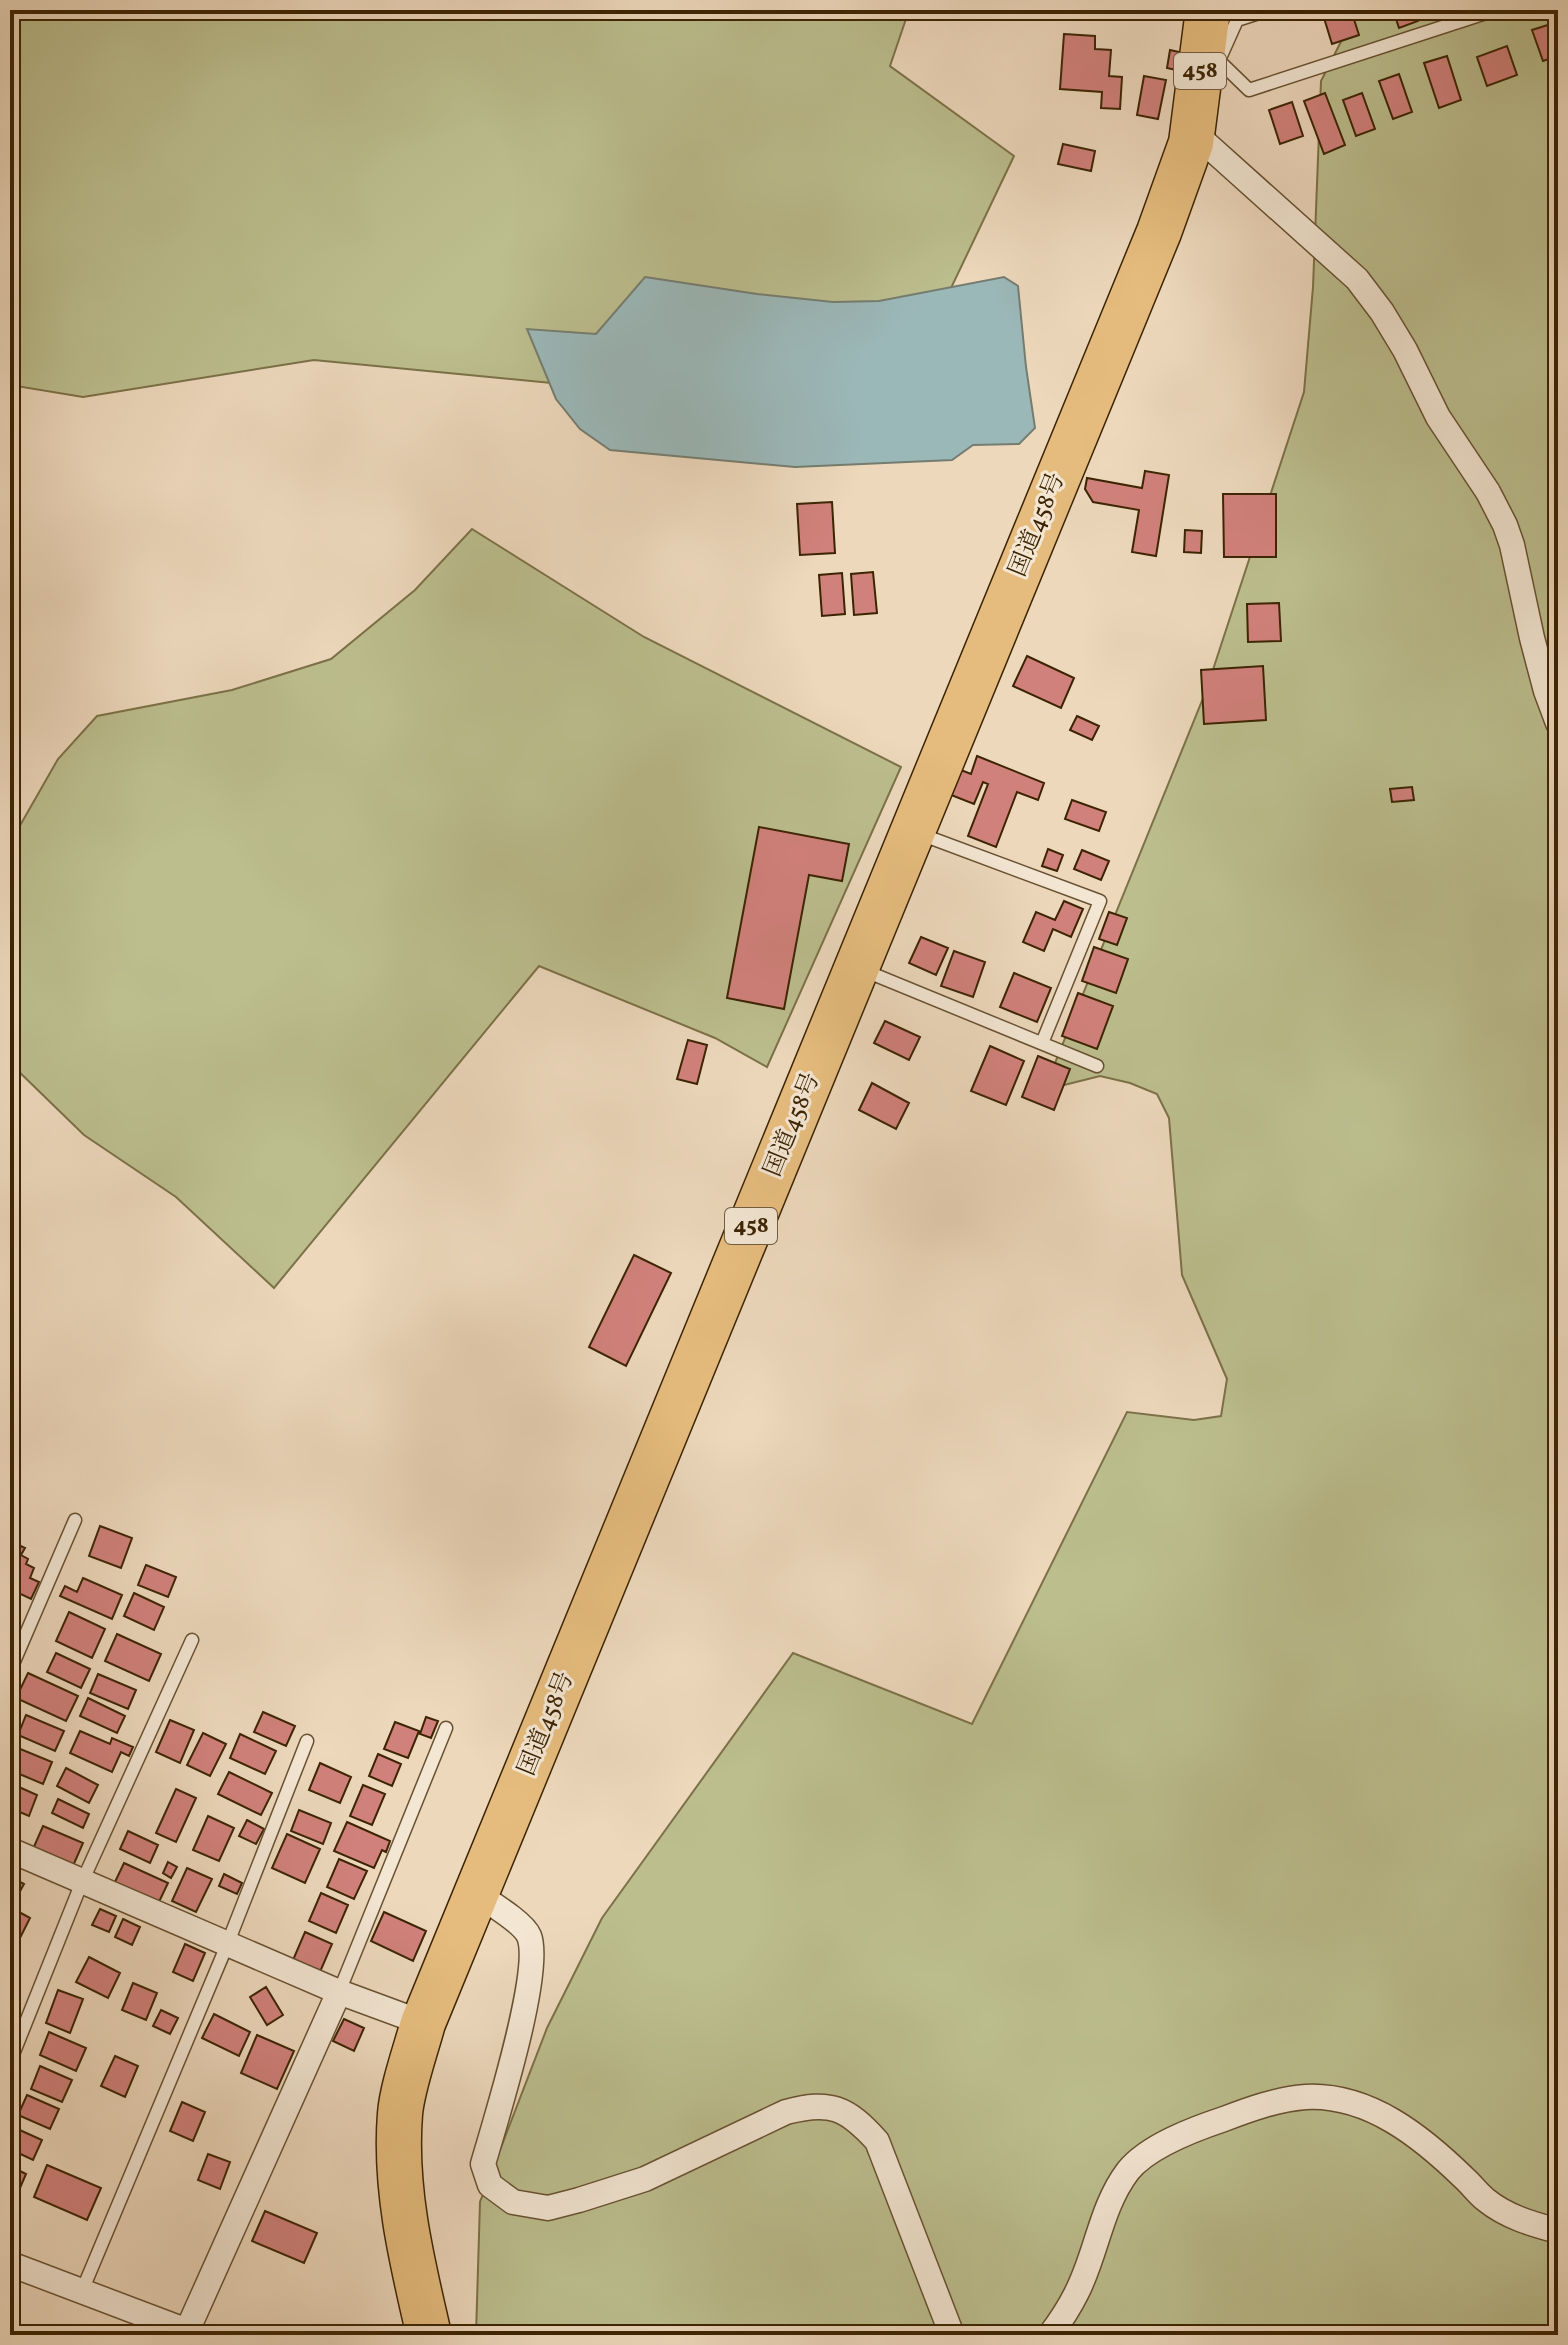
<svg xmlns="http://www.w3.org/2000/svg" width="1568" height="2345" font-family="Vollkorn,'Noto Serif JP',serif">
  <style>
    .green { fill: #bcbe8e; stroke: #7c7148; stroke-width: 2 }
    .water { fill: #9bb8b9; stroke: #757d70; stroke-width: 2 }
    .building { fill: #d1817c; stroke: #3c2403; stroke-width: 2 }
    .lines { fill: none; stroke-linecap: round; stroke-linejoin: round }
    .lane-casing { stroke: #685131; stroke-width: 15 }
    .street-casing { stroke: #685131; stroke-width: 27 }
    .highway-casing { stroke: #3c2403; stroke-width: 47 }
    .lane { stroke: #f3e6d3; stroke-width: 12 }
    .street { stroke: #f3e6d3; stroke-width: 24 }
    .highway { stroke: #e6bc7e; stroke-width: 44 }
    .labels { text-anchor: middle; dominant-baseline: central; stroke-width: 6; stroke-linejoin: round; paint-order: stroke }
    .shield { fill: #f3e6d3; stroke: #735e41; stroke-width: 2 }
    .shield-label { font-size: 22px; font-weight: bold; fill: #3c2403 }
    .street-label { font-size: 24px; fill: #3c2403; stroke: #f3e6d3 }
  </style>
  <rect width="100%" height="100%" fill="#edd8bc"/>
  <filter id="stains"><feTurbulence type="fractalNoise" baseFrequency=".0025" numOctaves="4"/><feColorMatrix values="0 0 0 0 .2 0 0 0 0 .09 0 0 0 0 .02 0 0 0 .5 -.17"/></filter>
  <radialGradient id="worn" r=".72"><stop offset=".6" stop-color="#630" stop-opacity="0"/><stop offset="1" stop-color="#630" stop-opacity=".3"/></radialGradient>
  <!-- green -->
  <path class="green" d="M10,10h899l-19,56 124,90 -124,260 -576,-56 -231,37 -73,-12z
    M1357,10h201v2325h-1082l4,-133 67,-174 55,-110 191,-265 179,71 155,-312 67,8 27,-4 6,-37 -45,-104 -13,-157 -12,-24 -27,-11 -30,-7 -56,14 162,-399 98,-299 9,-105 8,-206z
    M472,529l172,108 257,130 -134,300 -52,-29 -176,-72 -265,322 -98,-91 -92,-62 -74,-72v-220l48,-84 39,-43 135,-26 99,-31 84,-69z"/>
  <!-- water -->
  <path class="water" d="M645,277l112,17 76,8 46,-1 125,-24 14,9 8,81 9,61 -16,16 -46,1 -21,15 -157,7 -185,-17 -30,-21 -24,-30 -29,-70 69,5z"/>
  <!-- building -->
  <path class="building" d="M1351,10l8,25 -27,9 -8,-26z
    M1393,10h21l4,11 -19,7z
    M1554,23l4,12v21l-15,5 -11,-31z
    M1064,34l31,2v13l16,1 -2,26 13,1 -2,32 -19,-1 1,-16 -42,-3z
    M1507,46l10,29 -30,11 -10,-29z
    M1170,50l18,4 -3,18 -18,-4z
    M1447,56l14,44 -22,8 -15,-45z
    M1399,74l13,38 -19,7 -14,-38z
    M1144,76l22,4 -8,39 -21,-4z
    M1325,93l20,52 -21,9 -20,-53z
    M1362,93l13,36 -19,7 -13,-36z
    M1292,102l11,34 -23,8 -11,-34z
    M1063,144l32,7 -4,20 -33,-7z
    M1145,471l24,4 -13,81 -24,-4 7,-42 -46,-8 -8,-13 2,-11 55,10z
    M1223,494h53v63h-52z
    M832,502l3,51 -35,2 -3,-51z
    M1185,530l17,1 -1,22 -17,-1z
    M873,572l4,41 -23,2 -3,-41z
    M842,573l3,41 -23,2 -3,-41z
    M1279,603l2,38 -33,1 -1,-38z
    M1027,656l47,22 -13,30 -48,-22z
    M1263,666l3,54 -62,4 -3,-54z
    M1077,716l22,10 -7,14 -22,-10z
    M977,756l67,27 -6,17 -21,-8 -21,55 -28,-11 20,-52 -5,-2 -9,22 -23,-9 10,-25 10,4z
    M1412,787l2,13 -22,2 -2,-13z
    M1072,800l34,12 -7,19 -34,-12z
    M759,827l90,17 -7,37 -33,-6 -25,134 -57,-11z
    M1048,849l15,6 -6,16 -15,-5z
    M1082,850l27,11 -8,19 -27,-11z
    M1064,901l19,8 -12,28 -18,-8 -9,22 -21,-9 13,-30 19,8z
    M1109,912l18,6 -10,27 -18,-6z
    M921,937l27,11 -12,27 -27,-12z
    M1094,947l34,12 -12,34 -34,-12z
    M954,951l31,11 -12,35 -32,-11z
    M1014,973l37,15 -14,34 -37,-15z
    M1078,993l35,13 -16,43 -35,-13z
    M885,1021l35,16 -11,23 -35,-17z
    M688,1040l19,5 -10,39 -20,-5z
    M990,1046l34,15 -18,44 -35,-14z
    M1038,1056l32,13 -16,41 -32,-13z
    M872,1083l37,20 -13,26 -37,-19z
    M634,1255l37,18 -45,93 -37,-19z
    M100,1526l32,12 -11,30 -32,-12z
    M12,1542l13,6 -4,7 7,4 -2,5 8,4 -4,10 9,4 -8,17 -21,-10z
    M146,1565l30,12 -8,20 -30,-12z
    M83,1578l39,17 -10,24 -52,-23 5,-10 12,6z
    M134,1593l30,14 -10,23 -30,-14z
    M69,1612l36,17 -13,29 -36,-17z
    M117,1634l44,20 -12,27 -44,-20z
    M56,1653l34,16 -9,19 -34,-16z
    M28,1673l50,23 -12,25 -50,-23z
    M98,1674l38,16 -8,19 -38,-16z
    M88,1698l37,18 -8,17 -37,-17z
    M263,1712l32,14 -9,20 -32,-14z
    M26,1715l38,16 -9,20 -37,-16z
    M426,1717l12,4 -7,17 -11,-4z
    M170,1720l24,10 -14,33 -24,-11z
    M395,1722l24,9 -11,27 -24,-9z
    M80,1731l30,13 2,-6 21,9 -4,9 -8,-4 -9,20 -42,-19z
    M203,1733l23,11 -16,32 -23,-11z
    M240,1734l36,17 -11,23 -35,-16z
    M13,1746l39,16 -9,22 -33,-14v-18z
    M378,1754l23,10 -9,22 -23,-10z
    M320,1763l31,14 -11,26 -31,-13z
    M66,1768l32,17 -9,18 -32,-17z
    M229,1772l43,21 -11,22 -43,-21z
    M10,1783l27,12 -8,21 -19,-8z
    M363,1785l22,9 -13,31 -22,-9z
    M176,1789l20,9 -20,44 -20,-9z
    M58,1799l31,15 -6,14 -31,-15z
    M299,1810l32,13 -8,21 -32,-13z
    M208,1816l26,12 -15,33 -26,-11z
    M247,1820l17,9 -8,15 -17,-8z
    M347,1822l43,19 -4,11 -4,-2 -8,18 -40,-17z
    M43,1826l40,17 -10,23 -40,-17z
    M128,1831l30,14 -8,18 -30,-14z
    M287,1834l33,15 -15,34 -33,-15z
    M339,1859l28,12 -13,28 -27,-12z
    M168,1862l9,5 -6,11 -8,-5z
    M124,1863l44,20 -10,21 -44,-20z
    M187,1868l25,11 -16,33 -24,-11z
    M224,1874l18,9 -5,11 -18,-8z
    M14,1879l10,5 -6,11 -8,-4z
    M321,1893l27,12 -12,28 -27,-12z
    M10,1907l20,11 -11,22 -9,-4z
    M100,1909l16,7 -7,16 -17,-7z
    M384,1912l42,19 -13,30 -42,-20z
    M123,1919l17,8 -8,18 -17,-8z
    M305,1932l27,12 -12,28 -27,-12z
    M185,1944l20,9 -12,28 -20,-9z
    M89,1957l31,16 -12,25 -32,-16z
    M133,1983l24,10 -11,27 -24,-10z
    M266,1987l17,28 -16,10 -17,-28z
    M58,1990l25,9 -13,34 -24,-10z
    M161,2010l17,8 -8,16 -17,-8z
    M214,2014l36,18 -11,24 -37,-18z
    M344,2019l20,9 -10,23 -21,-10z
    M49,2032l37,16 -10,23 -36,-16z
    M257,2035l37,16 -17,38 -36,-16z
    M115,2056l23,10 -13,31 -24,-11z
    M40,2066l32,14 -10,22 -31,-13z
    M27,2095l32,14 -9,20 -32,-14z
    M182,2102l23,10 -12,29 -23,-10z
    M13,2127l29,13 -9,20 -23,-11v-16z
    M208,2154l22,8 -10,27 -22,-9z
    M47,2165l54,23 -14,32 -53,-23z
    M10,2166l16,8 -9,21 -7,-3z
    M265,2211l52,22 -13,30 -52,-22z"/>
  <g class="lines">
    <!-- lane casing -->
    <g class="lane-casing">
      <path id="lane" d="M1214,56l35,34 246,-80
        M1220,58l17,-38 31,-10
        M920,834l180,67 -58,142
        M863,970l234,96
        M10,1671l65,-151
        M339,1992l107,-264
        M10,2062l72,-180 110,-242
        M82,2291l145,-346 80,-204"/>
    </g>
    <!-- street casing -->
    <g class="street-casing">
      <path id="street" d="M1192,131l165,148 25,33 23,38 33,67 50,75 17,33 7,20 20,93 14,53 12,32
        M10,1850l329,142 84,31
        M477,1894c13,9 46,28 52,42 14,35 -34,186 -46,228l7,21 23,17 35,6 31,-8 66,-21 141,-67c45,-12 61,-4 91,29l75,194
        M10,2264l177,67 152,-339
        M1050,2335c9,-12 19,-27 26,-41 21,-40 24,-86 52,-123 20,-25 66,-42 96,-52 26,-10 54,-20 82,-22 63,-3 116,40 158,81 8,7 14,16 22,22 21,17 46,24 72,31"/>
    </g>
    <!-- highway casing -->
    <g class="highway-casing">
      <path id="highway" d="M429,2335c-17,-73 -35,-146 -29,-221 2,-26 16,-65 23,-91l736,-1791 32,-89 17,-133"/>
    </g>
    <!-- lane -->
    <use href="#lane" class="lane"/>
    <!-- street -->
    <use href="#street" class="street"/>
    <!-- highway -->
    <use href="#highway" class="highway"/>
  </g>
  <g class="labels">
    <!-- shield labels -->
    <g class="shield">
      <rect x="1174" y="53" width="52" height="36" rx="6"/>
      <rect x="725" y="1208" width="52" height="36" rx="6"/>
    </g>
    <g class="shield-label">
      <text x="1200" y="71">458</text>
      <text x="751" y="1226">458</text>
    </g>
    <!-- street labels -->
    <g class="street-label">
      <text transform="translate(1038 525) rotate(-68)">国道458号</text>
      <text transform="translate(793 1125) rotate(-68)">国道458号</text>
      <text transform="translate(547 1724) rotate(-68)">国道458号</text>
    </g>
  </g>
  <!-- margin -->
  <rect width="1568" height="2345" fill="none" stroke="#edd8bc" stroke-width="40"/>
  <rect x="12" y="12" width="1544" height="2321" fill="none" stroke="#3c2403" stroke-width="4"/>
  <rect x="20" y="20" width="1528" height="2305" fill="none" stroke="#3c2403" stroke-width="2"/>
  <rect width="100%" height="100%" filter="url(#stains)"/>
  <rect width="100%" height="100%" fill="url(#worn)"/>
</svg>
